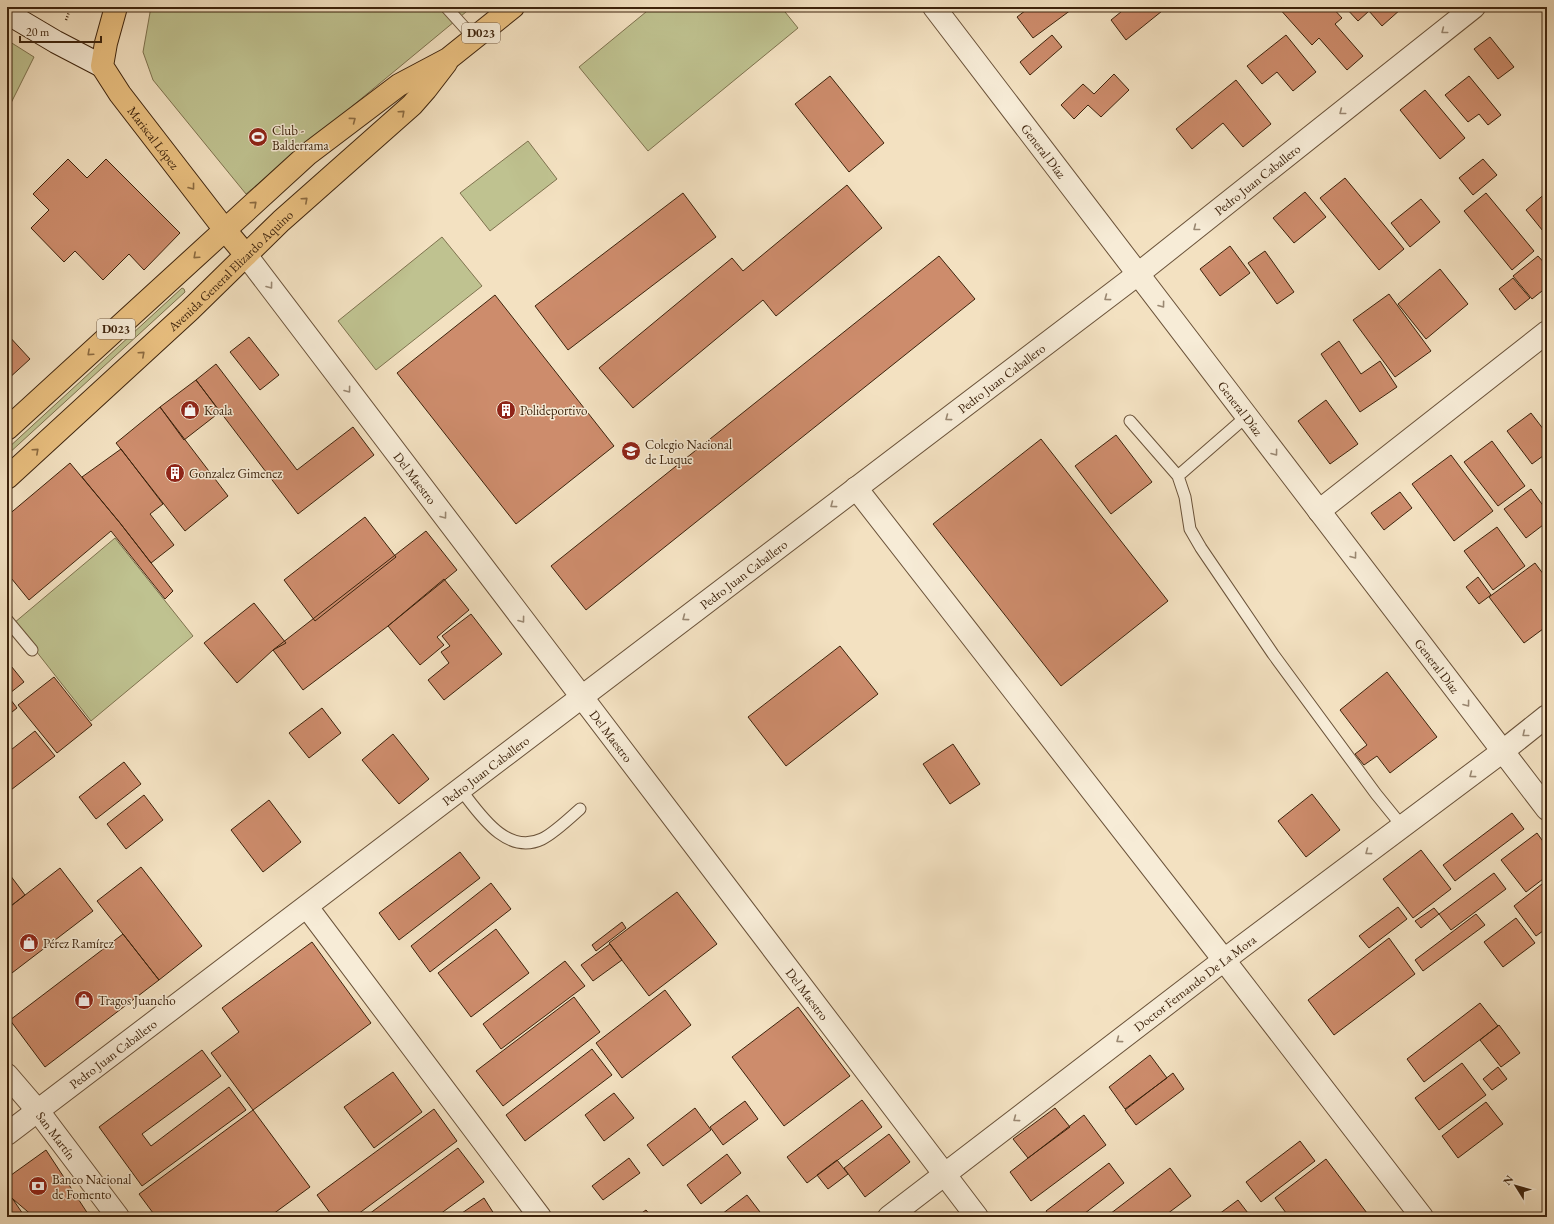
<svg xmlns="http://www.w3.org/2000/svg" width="1554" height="1224" font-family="'EB Garamond',serif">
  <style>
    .green { fill: #bfc290; stroke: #7e724e }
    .building { fill: #cd8c6c; stroke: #3d230c }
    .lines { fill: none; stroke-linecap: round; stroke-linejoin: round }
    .service-casing { stroke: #6a5239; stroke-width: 13 }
    .minor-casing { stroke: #6a5239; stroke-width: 24 }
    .tertiary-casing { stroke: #6a5239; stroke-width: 24 }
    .secondary-casing { stroke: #3d230c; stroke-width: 24 }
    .primary-casing { stroke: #3d230c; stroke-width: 24 }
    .path { stroke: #3d230c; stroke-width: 2.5; stroke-dasharray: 1 2; stroke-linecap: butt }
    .service { stroke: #f7ecd7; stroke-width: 11 }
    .minor { stroke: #f7ecd7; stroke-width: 22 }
    .tertiary { stroke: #f7ecd7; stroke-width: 22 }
    .secondary { stroke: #f7ecd7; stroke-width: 22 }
    .primary { stroke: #eac080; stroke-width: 22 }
    .oneway { stroke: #9a8872 }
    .oneway2 { stroke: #8b6a40 }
    .labels { text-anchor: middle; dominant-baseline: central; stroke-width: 3; stroke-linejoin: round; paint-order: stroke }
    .shield { fill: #f7ecd7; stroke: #755f49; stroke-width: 1 }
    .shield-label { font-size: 12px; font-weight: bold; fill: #3d230c }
    .poi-label { font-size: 13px; fill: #3d230c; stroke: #f7ecd7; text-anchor: start }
    .street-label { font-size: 13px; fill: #3d230c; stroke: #f7ecd7 }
  </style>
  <rect width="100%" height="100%" fill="#f3e1c1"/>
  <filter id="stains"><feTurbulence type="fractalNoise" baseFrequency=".005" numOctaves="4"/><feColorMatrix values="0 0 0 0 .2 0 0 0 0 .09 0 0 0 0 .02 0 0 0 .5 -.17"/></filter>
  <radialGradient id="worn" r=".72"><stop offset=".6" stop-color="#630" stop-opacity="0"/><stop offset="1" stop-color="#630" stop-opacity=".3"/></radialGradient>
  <!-- green -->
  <path class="green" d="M151,7h321l-226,187 -93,-114 -10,-28z
    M652,7h129l17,21 -150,123 -69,-84z
    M7,40l27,17 -27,54z
    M528,141l29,38 -67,52 -30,-38z
    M442,237l40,49 -106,84 -38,-49z
    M182,288l2,1 1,3 -178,163v-6z
    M115,538l78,98 -102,85 -77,-98z"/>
  <!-- building -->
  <path class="building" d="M1030,7h45l-42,31 -16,-21z
    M1127,7h40l-41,33 -15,-20z
    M1278,7h54l10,11 -7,6 28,32 -16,14 -28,-32 -7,7z
    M1345,7h55l1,2 -19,17 -13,-15 -11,10z
    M1052,35l10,12 -32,28 -10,-13z
    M1286,35l30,37 -23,19 -16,-19 -15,12 -15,-18z
    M1490,37l24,30 -16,12 -24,-30z
    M1114,74l15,16 -28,27 -13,-12 -14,14 -13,-14 22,-21 11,10z
    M830,76l54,67 -35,29 -54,-68z
    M1469,76l32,39 -13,10 -9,-11 -11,8 -23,-27z
    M1236,80l35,44 -28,23 -20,-24 -31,26 -16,-20z
    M1425,90l40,48 -25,21 -40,-49z
    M68,159l19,19 19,-19 74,74 -36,37 -15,-16 -26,26 -28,-29 -11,11 -33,-34 18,-18 -16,-16z
    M1483,159l14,16 -24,20 -14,-17z
    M1345,178l59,71 -25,21 -59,-72z
    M847,185l35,43 -106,88 -13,-16 -130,108 -34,-40 133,-110 11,13z
    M1305,192l21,25 -32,26 -21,-25z
    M1547,192v44l-21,-26z
    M683,193l33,44 -148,113 -33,-44z
    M1486,193l48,58 -22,19 -48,-59z
    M1421,199l19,23 -30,25 -19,-24z
    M1230,246l20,27 -30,23 -20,-27z
    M1265,251l29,41 -17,12 -29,-41z
    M939,256l36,43 -389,311 -35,-44z
    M1538,256l9,10v21l-15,12 -19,-23z
    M1440,269l28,35 -42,35 -28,-35z
    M1513,278l17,20 -15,12 -16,-21z
    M1389,294l42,57 -36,26 -42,-57z
    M495,295l119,151 -98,78 -119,-151z
    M7,334l23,25 -23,21z
    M249,337l30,38 -19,15 -30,-38z
    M1339,341l22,33 19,-13 17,26 -37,25 -39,-58z
    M216,364l81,106 56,-43 21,28 -76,59 -102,-134z
    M196,380l24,32 -36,28 -24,-33z
    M1326,400l32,44 -28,20 -32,-43z
    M160,407l68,89 -43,35 -69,-88z
    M1531,413l16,21v19l-15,11 -25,-33z
    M1116,435l36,47 -41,32 -36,-48z
    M1041,439l127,162 -107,85 -128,-162z
    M1492,441l33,45 -27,20 -34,-44z
    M121,449l42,55 -13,10 24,31 -23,18 -31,-40 -38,-46z
    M1451,455l42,56 -39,30 -42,-57z
    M70,463l50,60 53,68 -8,8 -54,-68 -82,69 -22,-27v-57z
    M1531,489l16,22v11l-21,16 -22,-29z
    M1400,492l12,16 -28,22 -13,-17z
    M365,517l31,40 -81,64 -31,-41z
    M1497,527l28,39 -32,24 -29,-39z
    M426,531l31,39 -69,56 -85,64 -30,-40z
    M1535,563l12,16v47l-23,17 -35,-46z
    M1478,577l13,18 -12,9 -13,-17z
    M444,579l25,31 -32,27 7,8 -24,20 -32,-39z
    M254,603l32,40 -13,7 -36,33 -33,-40z
    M471,614l31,40 -58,46 -16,-20 21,-17 -8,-11 9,-6 -8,-10z
    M840,646l38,48 -92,72 -38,-49z
    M7,661l17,21 -14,11 -3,-4z
    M1387,672l50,65 -47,36 -13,-17 -13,9 -9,-11 12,-9 -27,-35z
    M54,677l38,48 -35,28 -39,-48z
    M7,695l10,13 -10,8z
    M322,708l19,25 -32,25 -20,-25z
    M35,731l20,25 -48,37v-40z
    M393,734l36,45 -30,25 -37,-44z
    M953,744l27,40 -30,20 -27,-40z
    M124,762l17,22 -45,35 -17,-22z
    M1312,794l28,36 -34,27 -28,-36z
    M144,795l19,25 -37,29 -19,-25z
    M269,800l32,42 -38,30 -32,-42z
    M1512,813l12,16 -69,52 -12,-16z
    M1537,833l10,14v29l-21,16 -25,-32z
    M1421,850l30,39 -38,29 -30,-39z
    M460,852l20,26 -81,62 -20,-27z
    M141,867l61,79 -43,34 -62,-79z
    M60,868l33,43 -85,65 -1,-2v-65z
    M7,871l18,24 -18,14z
    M1494,873l12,16 -55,41 -12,-16z
    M1547,880v48l-11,8 -22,-30z
    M491,883l20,26 -81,63 -19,-26z
    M677,892l40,52 -68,52 -40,-53z
    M1398,907l9,12 -38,29 -10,-12z
    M1434,908l5,6 -18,14 -6,-7z
    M1476,914l9,11 -62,46 -8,-11z
    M1516,918l19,25 -32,24 -19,-25z
    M622,922l4,6 -30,23 -4,-6z
    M496,929l33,44 -58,44 -33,-44z
    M123,934l36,46 -114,87 -35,-47z
    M1389,938l26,36 -81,61 -26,-35z
    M312,942l59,81 -118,87 -42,-57 28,-21 -17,-24z
    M610,944l12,16 -29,21 -12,-16z
    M565,961l20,25 -84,63 -18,-25z
    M665,990l26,35 -69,53 -26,-35z
    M574,997l26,35 -97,74 -27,-35z
    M1480,1003l18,23 -74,56 -17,-23z
    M798,1007l52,69 -66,50 -52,-69z
    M1499,1025l21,28 -19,14 -21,-27z
    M592,1049l20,26 -87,66 -19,-26z
    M202,1050l19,26 -79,58 9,12 78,-59 17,23 -104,76 -43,-59z
    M1150,1055l17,23 -42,31 -16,-22z
    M1462,1063l24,32 -47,35 -24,-32z
    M1498,1067l9,12 -15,11 -9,-11z
    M393,1072l29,40 -48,36 -30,-41z
    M1173,1073l11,16 -48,36 -11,-15z
    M614,1093l20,25 -30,23 -19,-26z
    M862,1100l20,27 -75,56 -20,-26z
    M745,1101l13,18 -35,26 -13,-18z
    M1486,1102l17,22 -45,34 -16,-22z
    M695,1108l16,22 -48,36 -16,-21z
    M1055,1108l15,19 -42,31 -15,-19z
    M434,1109l23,32 -103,76h-21l-16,-22z
    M253,1110l57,77 -41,30h-113l-17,-23z
    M1084,1115l22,30 -75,56 -21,-29z
    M889,1134l21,28 -45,35 -21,-29z
    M1300,1141l15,20 -54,41 -15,-20z
    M458,1148l26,34 -48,35h-71z
    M46,1150l44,67h-56l-27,-23v-16z
    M727,1154l14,19 -40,31 -14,-19z
    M629,1158l11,15 -37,27 -11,-14z
    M1326,1159l44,58h-81l-14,-19z
    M837,1160l11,14 -20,15 -11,-14z
    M1109,1163l15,20 -44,34h-30l-4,-6z
    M1170,1168l21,28 -28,21h-57z
    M747,1195l13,17 -7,5h-35z
    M12,1198l13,19h-18v-15z
    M484,1198l12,19h-32l-2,-4z
    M1238,1200l13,17h-36z
    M646,1210l6,7h-16z"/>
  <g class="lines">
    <!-- service casing -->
    <g class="service-casing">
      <path id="service" d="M446,7l28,31
        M1130,421l48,55 7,21 5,32 11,19 72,106 103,140 26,32
        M1178,476l69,-60
        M7,620l25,30
        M461,790c18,23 45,66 81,49 11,-5 28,-21 38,-30"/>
    </g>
    <!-- minor casing -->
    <g class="minor-casing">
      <g id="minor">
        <path id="s1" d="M934,7l613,802"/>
        <path id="s2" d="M246,255l731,962"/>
        <path d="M856,488l368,472 198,257"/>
        <path d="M1319,511l228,-179"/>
        <path d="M307,907l233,310"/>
        <path id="s3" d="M7,1134l1131,-860 336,-267"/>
        <path id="s4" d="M889,1217l335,-257 279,-209 44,-35"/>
      </g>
    </g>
    <!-- tertiary casing -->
    <g class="tertiary-casing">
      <g id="tertiary">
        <path id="s5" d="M7,1075l31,36 80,106"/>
      </g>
    </g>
    <!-- secondary casing -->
    <g class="secondary-casing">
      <path id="secondary" d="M7,13l49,29 46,24"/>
    </g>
    <!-- primary casing -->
    <g class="primary-casing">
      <g id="primary">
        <path id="s6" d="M116,7l-10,36 -4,23 18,28 105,136 21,25"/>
        <path d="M7,429l301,-275 91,-69 49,-26 65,-52"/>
        <path id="s7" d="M7,478l183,-168 91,-89 131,-116 14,-16 20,-26"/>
      </g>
    </g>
    <!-- path -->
    <path class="path" d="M66,20l5,-13"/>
    <!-- service -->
    <use href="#service" class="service"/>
    <!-- minor -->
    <use href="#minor" class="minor"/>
    <!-- tertiary -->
    <use href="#tertiary" class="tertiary"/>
    <!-- secondary -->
    <use href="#secondary" class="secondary"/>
    <!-- primary -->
    <use href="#primary" class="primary"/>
  </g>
  <!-- one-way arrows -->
  <defs><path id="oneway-chevron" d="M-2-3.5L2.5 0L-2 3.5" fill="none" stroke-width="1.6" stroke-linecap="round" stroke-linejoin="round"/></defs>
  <g class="oneway">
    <use href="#oneway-chevron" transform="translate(1444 31) rotate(142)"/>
    <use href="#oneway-chevron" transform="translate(1342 112) rotate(142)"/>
    <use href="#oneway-chevron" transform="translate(1196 228) rotate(142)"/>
    <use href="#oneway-chevron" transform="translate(270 286) rotate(53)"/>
    <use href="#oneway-chevron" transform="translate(1107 298) rotate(143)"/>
    <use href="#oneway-chevron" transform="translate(1162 305) rotate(53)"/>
    <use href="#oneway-chevron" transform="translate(348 390) rotate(53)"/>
    <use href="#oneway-chevron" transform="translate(948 418) rotate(143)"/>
    <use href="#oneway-chevron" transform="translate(1275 453) rotate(53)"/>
    <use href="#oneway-chevron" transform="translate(833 505) rotate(143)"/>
    <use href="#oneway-chevron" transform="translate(444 516) rotate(53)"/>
    <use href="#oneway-chevron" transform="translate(1354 556) rotate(53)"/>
    <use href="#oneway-chevron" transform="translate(685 618) rotate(143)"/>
    <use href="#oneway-chevron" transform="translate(522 620) rotate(53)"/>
    <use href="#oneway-chevron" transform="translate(1467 704) rotate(53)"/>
    <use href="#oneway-chevron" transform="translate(1525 734) rotate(141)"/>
    <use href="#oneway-chevron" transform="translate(1472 775) rotate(143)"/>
    <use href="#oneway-chevron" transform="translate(1368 852) rotate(143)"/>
    <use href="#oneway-chevron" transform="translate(1119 1040) rotate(143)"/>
    <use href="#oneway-chevron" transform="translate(1016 1119) rotate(143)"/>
  </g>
  <g class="oneway2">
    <use href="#oneway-chevron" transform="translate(402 113) rotate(-42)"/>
    <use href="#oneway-chevron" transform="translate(353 120) rotate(-37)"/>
    <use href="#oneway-chevron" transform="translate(192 187) rotate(52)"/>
    <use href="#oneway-chevron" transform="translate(305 200) rotate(-42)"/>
    <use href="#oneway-chevron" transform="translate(254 204) rotate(-42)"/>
    <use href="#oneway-chevron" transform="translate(196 256) rotate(138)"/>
    <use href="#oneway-chevron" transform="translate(90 353) rotate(138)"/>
    <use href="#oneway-chevron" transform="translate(142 354) rotate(-42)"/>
    <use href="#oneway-chevron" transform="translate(36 451) rotate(-42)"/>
  </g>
  <!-- icons -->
  <defs>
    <g id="stadium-disc" transform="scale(1)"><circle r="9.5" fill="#8f2418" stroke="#f7ecd7"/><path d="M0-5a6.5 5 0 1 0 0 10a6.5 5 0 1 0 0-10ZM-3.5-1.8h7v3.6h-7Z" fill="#fff"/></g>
    <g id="shop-disc" transform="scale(1)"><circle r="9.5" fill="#8f2418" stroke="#f7ecd7"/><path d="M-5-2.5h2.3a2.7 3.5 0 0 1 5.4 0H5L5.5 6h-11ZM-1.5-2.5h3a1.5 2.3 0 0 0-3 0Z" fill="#fff"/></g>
    <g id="building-disc" transform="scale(1)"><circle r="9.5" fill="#8f2418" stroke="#f7ecd7"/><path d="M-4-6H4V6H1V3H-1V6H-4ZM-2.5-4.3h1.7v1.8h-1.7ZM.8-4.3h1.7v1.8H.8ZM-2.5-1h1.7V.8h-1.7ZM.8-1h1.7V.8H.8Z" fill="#fff"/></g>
    <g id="school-disc" transform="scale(1)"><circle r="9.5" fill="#8f2418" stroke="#f7ecd7"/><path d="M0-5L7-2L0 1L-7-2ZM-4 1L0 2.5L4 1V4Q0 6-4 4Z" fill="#fff"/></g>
    <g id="bank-disc" transform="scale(1)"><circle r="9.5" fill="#8f2418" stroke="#f7ecd7"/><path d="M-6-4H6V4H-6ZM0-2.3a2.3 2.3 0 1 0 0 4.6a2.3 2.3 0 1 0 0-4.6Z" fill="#fff"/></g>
  </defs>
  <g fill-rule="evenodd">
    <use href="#stadium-disc" x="258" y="137"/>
    <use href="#shop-disc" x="190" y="410"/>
    <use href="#building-disc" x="506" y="410"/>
    <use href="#school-disc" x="631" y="451"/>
    <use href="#building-disc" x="175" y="473"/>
    <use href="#shop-disc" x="29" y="943"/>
    <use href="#shop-disc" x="84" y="1000"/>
    <use href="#bank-disc" x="38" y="1186"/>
  </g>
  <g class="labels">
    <!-- shield labels -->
    <g class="shield">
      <rect x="462" y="23" width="38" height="20" rx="3"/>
      <rect x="97" y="319" width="38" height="20" rx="3"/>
    </g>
    <g class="shield-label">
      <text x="481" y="33">D023</text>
      <text x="116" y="329">D023</text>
    </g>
    <!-- poi labels -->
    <g class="poi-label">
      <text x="272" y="130">Club -<tspan x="272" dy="15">Balderrama</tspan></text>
      <text x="204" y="410">Koala</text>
      <text x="520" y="410">Polideportivo</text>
      <text x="645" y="444">Colegio Nacional<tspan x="645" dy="15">de Luque</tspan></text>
      <text x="189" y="473">Gonzalez Gimenez</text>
      <text x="43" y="943">Pérez Ramírez</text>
      <text x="98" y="1000">Tragos Juancho</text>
      <text x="52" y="1179">Banco Nacional<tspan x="52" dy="15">de Fomento</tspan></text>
    </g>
    <!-- street labels -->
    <g class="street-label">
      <text stroke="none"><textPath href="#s6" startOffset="149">Mariscal López</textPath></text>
      <text stroke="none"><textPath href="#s1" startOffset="181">General Díaz</textPath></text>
      <text stroke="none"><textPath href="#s3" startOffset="1573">Pedro Juan Caballero</textPath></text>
      <text stroke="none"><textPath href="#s7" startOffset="305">Avenida General Elizardo Aquino</textPath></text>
      <text stroke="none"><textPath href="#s3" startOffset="1249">Pedro Juan Caballero</textPath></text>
      <text stroke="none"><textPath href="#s1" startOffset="505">General Díaz</textPath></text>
      <text stroke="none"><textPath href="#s2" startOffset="280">Del Maestro</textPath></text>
      <text stroke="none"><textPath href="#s3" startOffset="925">Pedro Juan Caballero</textPath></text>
      <text stroke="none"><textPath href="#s1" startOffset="829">General Díaz</textPath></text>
      <text stroke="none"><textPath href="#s2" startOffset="604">Del Maestro</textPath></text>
      <text stroke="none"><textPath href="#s3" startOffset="601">Pedro Juan Caballero</textPath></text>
      <text stroke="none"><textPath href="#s4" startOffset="385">Doctor Fernando De La Mora</textPath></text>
      <text stroke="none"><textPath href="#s2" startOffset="928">Del Maestro</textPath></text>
      <text stroke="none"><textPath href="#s3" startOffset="133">Pedro Juan Caballero</textPath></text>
      <text stroke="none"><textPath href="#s5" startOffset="78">San Martín</textPath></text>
    </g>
  </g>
  <!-- margin -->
  <rect width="1554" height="1224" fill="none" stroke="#f3e1c1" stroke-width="24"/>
  <rect x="8" y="8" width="1538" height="1208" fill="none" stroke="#3d230c" stroke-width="2"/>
  <rect x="12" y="12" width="1530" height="1200" fill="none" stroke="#3d230c"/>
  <!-- north arrow -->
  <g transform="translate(1516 1186) rotate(307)" stroke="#f7ecd7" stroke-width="3" paint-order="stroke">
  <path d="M0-3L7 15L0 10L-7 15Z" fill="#3d230c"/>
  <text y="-6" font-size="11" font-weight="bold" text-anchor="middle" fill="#3d230c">N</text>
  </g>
  <!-- scale -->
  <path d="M20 36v6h81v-6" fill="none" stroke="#3d230c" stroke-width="2"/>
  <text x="26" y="36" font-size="12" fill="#3d230c" stroke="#f7ecd7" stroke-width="3" paint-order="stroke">20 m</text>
  <rect width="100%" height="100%" filter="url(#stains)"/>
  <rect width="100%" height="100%" fill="url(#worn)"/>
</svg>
